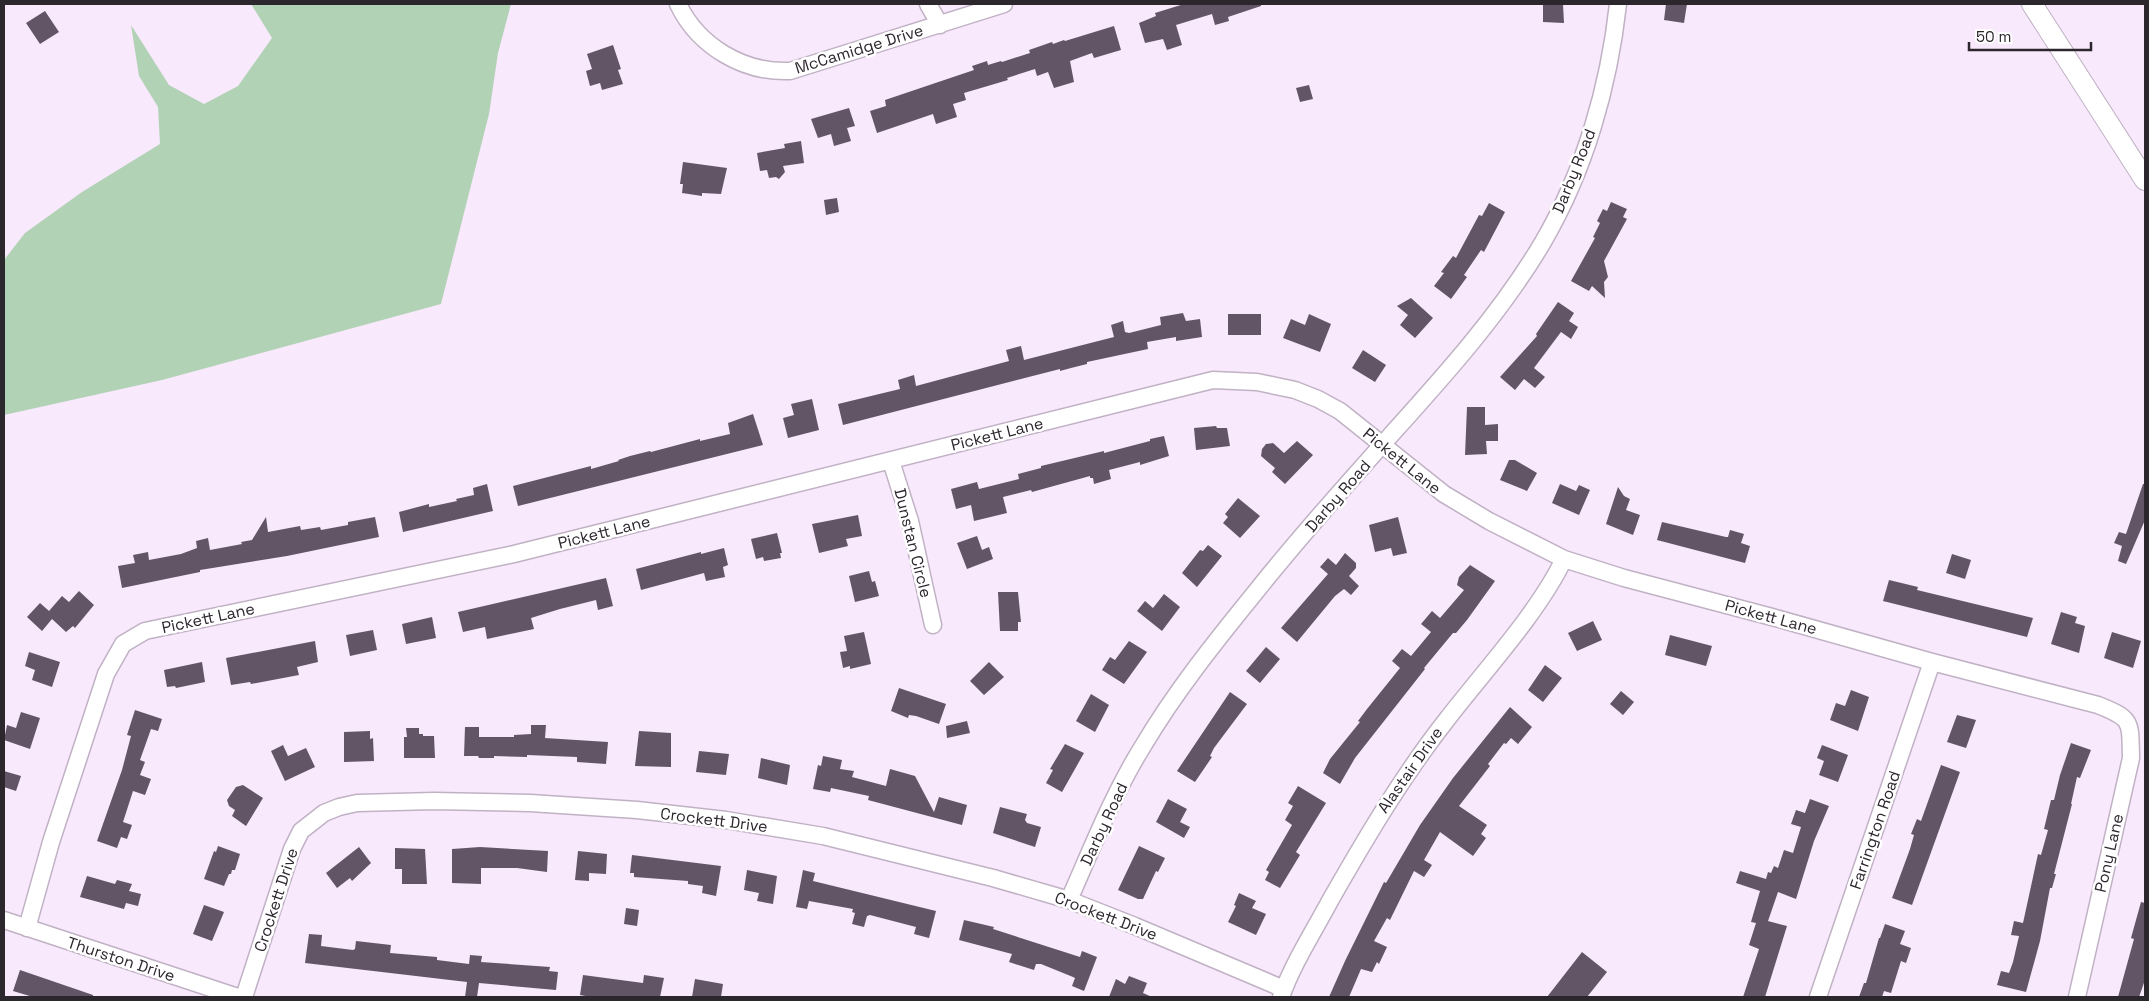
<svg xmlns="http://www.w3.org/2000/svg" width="2149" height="1001" font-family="'Space Grotesk',sans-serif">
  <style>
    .green { fill: #b2d2b5 }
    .building { fill: #625666 }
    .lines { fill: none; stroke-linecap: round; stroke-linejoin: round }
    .minor-casing { stroke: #c0b2c4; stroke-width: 19 }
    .tertiary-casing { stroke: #c0b2c4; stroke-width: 22 }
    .minor { stroke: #fff; stroke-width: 16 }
    .tertiary { stroke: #fff; stroke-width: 20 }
    .labels { text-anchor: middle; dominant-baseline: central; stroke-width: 5; stroke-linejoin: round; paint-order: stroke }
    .street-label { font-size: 16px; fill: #2c262d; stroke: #fff }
  </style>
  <rect width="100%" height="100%" fill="#f8e9fd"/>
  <!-- green -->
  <path class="green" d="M251,4h260l-13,49 -9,61 -48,190 -279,76 -158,35v-155l21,-27 57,-41 78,-48 -2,-37 -19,-31 -8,-51 38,60 35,19 34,-18 34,-48z"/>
  <!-- building -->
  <path class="building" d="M1184,4h77v2l-33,11 1,4 -14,4 -3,-11 -36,11 6,20 -15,5 -4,-11 -18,4 -6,-20 17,-7 -1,-3z
    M1543,4h20l1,19 -21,-1z
    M1666,4h21l-3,19 -20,-3z
    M45,11l14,21 -19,12 -14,-21z
    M1114,26l7,24 -27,8 -2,-5 -22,8 4,21 -20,6 -6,-16 -11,4 -2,-7 -28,9 1,2 -44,13 2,7 -13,4 4,13 -21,7 -3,-10 -56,19 -7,-22 16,-5 -1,-6 89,-30 -2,-4 15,-5 1,4 13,-4 1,1 28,-9 -1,-3 23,-8 1,2 11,-4 1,1z
    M613,45l8,24 -3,1 5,14 -21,6 -2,-7 -10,3 -4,-15 6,-2 -5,-15z
    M1309,85l4,14 -13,3 -4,-14z
    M849,108l6,18 -8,2 4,13 -17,5 -3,-12 -13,4 -7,-19z
    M801,141l3,22 -21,3 2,6 -6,7 -3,-2 -7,1 -2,-8 -7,1 -3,-18 28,-5 -1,-4z
    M683,162l44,6 -6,26 -19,-1v3l-20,-3 1,-9h-3z
    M837,198l2,14 -13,3 -2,-15z
    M1611,202l16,7 -4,8 4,2 -23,42 4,16 -4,5 1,16 -13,-12 -3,5 -18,-10 24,-43 -2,-1 7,-14 -3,-2 6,-12 4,2z
    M1489,203l16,9 -21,40 -3,-2 -17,25 3,2 -16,22 -17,-13 10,-13 -3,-1 12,-16 3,2 23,-43 3,1z
    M1411,298l22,20 -18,20 -15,-13 8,-10 -11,-9z
    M1558,302l16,11 -5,8 9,6 -7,12 -10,-7 -27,36 11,9 -10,11 -11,-9 -9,11 -15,-13 37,-41 -1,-2z
    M1183,313l3,8 14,-2 2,18 -26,4v-4l-29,5 1,7 -61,13v2l-16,4 -11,3v-2l-217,56 -5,-21 62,-15 -2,-9 16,-5 2,11 93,-25 -3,-11 15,-4 3,14 90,-23 -3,-12 12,-4 2,11 4,1 32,-8 -1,-8z
    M1228,314h33v21h-33z
    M1309,314l22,10 -11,28 -37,-14 8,-19 14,6z
    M1363,350l23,15 -11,17 -23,-14z
    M812,399l7,31 -31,8 -5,-20 11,-3 -3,-11z
    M1467,407h18v18l13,-1v17h-12l1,13 -22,1z
    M753,414l10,31 -245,61 -5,-20 78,-20v3l28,-8 -1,-1 12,-4 20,-5 1,1 49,-13v2l30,-7 -2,-11z
    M1216,426l1,2h10l3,18 -34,4 -2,-22z
    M1164,436l5,20 -29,9v-3l-31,8 2,9 -17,5 -1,-6h-3v-2l-58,16 -1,-2 -28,7 4,16 -33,8 -3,-16 -15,4 -5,-20 26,-7 2,7 40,-10 -1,-5 23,-6v-2l63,-15v2l46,-12v-2z
    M1297,441l16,14 -28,29 -13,-12 3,-4 -14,-12 1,-7 4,-5 7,-1 11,10z
    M1509,460h6l22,13 -10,18 -27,-11z
    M487,484l6,27 -90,21 -4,-20 30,-8v3l28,-6 -1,-2 18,-4 -1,-7z
    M1560,484l16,7 3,-6 11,5 -11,25 -27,-12z
    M2143,484h2v36l-19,44 -8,-3 4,-15 -8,-3 5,-11 7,2z
    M1618,487l6,9 6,3 -4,11 14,5 -7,20 -27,-11z
    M1238,498l22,18 -20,22 -17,-15 5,-6 -3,-3z
    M858,515l4,21 -16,3 2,7 -29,7 -7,-29z
    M266,517l2,15 32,-6 1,4 19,-3 1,3 27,-5v-3l27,-5 4,20 -92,19 -87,14v2l-78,16 -4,-22 17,-3 -2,-8 15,-3 1,8 32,-6 16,-6 -1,-7 12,-3 2,12 32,-6 -1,-2 11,-2z
    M1398,517l9,36 -14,3 -2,-8 -16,4 -6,-27z
    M1662,522l64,15h2l2,-7 14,4 -3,9 9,3 -5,17 -88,-23z
    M777,533l5,20h-2l1,5 -17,3 -1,-4 -7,2 -5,-20z
    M977,536l5,14 7,-3 4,12 -26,10 -10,-26z
    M1208,545l14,11 -25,31 -15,-14 18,-23 3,1z
    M724,548l4,17 -5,2 2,10 -19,4 -2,-8 -63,17 -5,-21 65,-17v2z
    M1345,553l11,10v5l-7,8 10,10 -8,9 -7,-6 -9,7 -38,46 -16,-14 47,-54 -8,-7 8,-9 8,7z
    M1952,554l19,6 -6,19 -19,-6z
    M1470,565l25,16 -28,39 -11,13h-3l-29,35 1,1 -70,89 -15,26 -17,-11 7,-14 30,-37 -2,-1 9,-12 33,-41 -8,-7 10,-12 9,7 20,-24 -10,-8 11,-13 8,7 24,-28 -7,-5 2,-8z
    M869,571l3,11 3,-1 4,15 -24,6 -6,-26z
    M606,578l7,28 -15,4 -2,-10 -36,9 -29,9 3,11 -47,10 -2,-12 -22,5 -5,-20z
    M1889,580l29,7 -1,3 116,28 -6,19 -144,-36z
    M79,591l15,14 -19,23 -2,-2 -7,6 -14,-13 -10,12 -15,-14 13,-14 9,8 13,-15 7,6z
    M998,592h20l3,30h-3v9h-18z
    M1164,594l16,13 -18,24 -25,-20 8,-10 8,7z
    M2061,612l16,5 -2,6 10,3 -6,27 -28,-9z
    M432,617l4,21 -30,6 -4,-20z
    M1593,621l9,19 -25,11 -9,-18z
    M373,630l4,20 -27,6 -4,-21z
    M864,632l7,32 -21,5v-3l-7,2 -3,-16 7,-1 -3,-15z
    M2112,632l29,9 -8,27 -29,-10z
    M1670,635l42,11 -6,20 -41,-11z
    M315,641l3,21 -21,5 2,8 -48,9 -1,-2 -19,3 -5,-27z
    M1129,641l18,11 -23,32 -22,-14 8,-13 5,3z
    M1266,647l14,12 -20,24 -14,-12z
    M29,652l31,10 -8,25 -20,-7 3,-10 -10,-4z
    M202,662l3,20 -29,6 -1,-2 -8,1 -3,-17z
    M989,662l15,15 -20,18 -14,-14z
    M1545,665l17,13 -19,24 -15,-12z
    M899,688l47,16 -7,20 -23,-8 -7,-1 -1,3 -17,-7z
    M1851,690l18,7 -11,34 -28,-11 6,-17 9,3z
    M1621,691l13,11 -11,13 -13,-11z
    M1230,692l17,12 -33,44 -4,8 2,1 -17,25 -18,-11z
    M1091,694l18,11 -14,27 -19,-11z
    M1510,707l22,20 -14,17 -7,-6 -5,6 -2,-1 -16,21 2,2 -31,40 28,19 -6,9 5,4 -13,18 -33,-24 -16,28 8,5 -8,12 -10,-6 -24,49 -3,-2 -13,23 13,6 -8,17 -2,-2 -5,10 -11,-3 -12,28h-20l16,-36 39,-79 2,1 34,-58 33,-47z
    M135,710l27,9 -4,12 -7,-2 -11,31 5,2 -5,13 11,4 -6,16 -12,-4 -10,31 9,3 -5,14 -6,-2 -4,11 -20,-7 25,-71 9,-34 -4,-1z
    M21,712l19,6 -10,31 -26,-9 3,-15 9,3z
    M1957,715l19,5 -10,28 -19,-6z
    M967,721l3,12 -23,5 -1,-12z
    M531,725h15l-1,13 63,4 -2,22 -29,-2v-5l-50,-2v2l-33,-1v2h-15l-1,-2h-14l1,-29h14v10h35v-2l17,-1z
    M406,728h13v6h4v2h11l1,22h-31v-21h3z
    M370,731v8l3,-1 1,23 -30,1v-30z
    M639,731l32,2v34l-36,-1z
    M2071,743l20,7 -11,28 -3,-1 -6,27h1l-18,70h2l-4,14h-2l-10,53 -14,51 -29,-7 4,-14 8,2 4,-11 6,-26 -8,-1 3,-14 9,2 15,-69 3,1 7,-25 -4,-1 7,-29h3l6,-25z
    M1065,744l19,9 -22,39 -16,-9 7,-13 -3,-1z
    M283,745l5,11 18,-8 9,19 -30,14 -14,-30z
    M1822,745l26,10 -10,27 -19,-7 5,-14 -7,-3z
    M699,751l30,3 -3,21 -30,-3z
    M823,756l19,4 -2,9 14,2 -2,6 34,9 4,-17 25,7 19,36 5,-15 28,8 -5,20 -94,-25 1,-4 -38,-8 -1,4 -17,-3 5,-24 3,1z
    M761,758l29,7 -3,20 -29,-7z
    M1941,765l19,7 -48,133 -20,-7 18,-49 4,-14 -3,-1 6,-15 4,2z
    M4,771l17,5 -5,15 -12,-4z
    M243,785l20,13 -17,28 -14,-10 3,-6 -6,-4 -2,-6 9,-13z
    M1298,786l28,17 -30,49 4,3 -20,33 -15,-8 4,-8 -3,-2 26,-45 -7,-5 8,-14 -5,-3z
    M1168,799l19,10 -7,13 10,5 -6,11 -28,-16z
    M1810,799l19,7 -15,35 -18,58 -18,-7 -10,29 19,5 -22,71h-22l16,-48 -10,-4 7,-22 -5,-1 9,-31 -24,-8 4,-12 26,8 2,-7 3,1 3,-7 4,2 6,-18 9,3 8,-26 -10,-3 5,-14 9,3z
    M1000,807l27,7 -2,6 2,3 14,4 -6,20 -42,-14z
    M218,846l22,8 -5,16h-3l-1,4h-2l-5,12 -20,-7 10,-28 2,1z
    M1139,846l26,12 -7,14 -2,-1 -13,28h-5l-20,-9z
    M359,847l12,16 -19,18 -2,-3 -13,10 -11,-15z
    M480,847l68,4 -1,21 -30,-4h-36v16l-29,-1v-34z
    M395,848l30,1 2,35h-25v-15h-7z
    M578,851l29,3 -1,20 -17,-1v8l-14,-1z
    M632,855l89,11 -5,30 -14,-3 1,-7 -15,-2v-3l-54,-4v-4h-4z
    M747,870l30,6 -4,28 -16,-3 2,-8 -15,-3z
    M803,870l12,3 -2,8 123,30 -7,27 -15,-4 2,-7 -46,-12 -3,1 -3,11 -12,-3 3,-11 -3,-1 1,-3 -44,-8 -2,8 -11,-2z
    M87,876l28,8 2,-4 15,4 -3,7 12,3 -3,12 -12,-3 -2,6 -44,-12z
    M1239,893l17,8 -4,7 14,6 -10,21 -28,-13 8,-16 -2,-1z
    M2141,902l4,1v77l-6,17h-21l16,-58 -3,-1z
    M204,905l20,7 -12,29 -19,-7z
    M626,908l13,2 -2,16 -13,-2z
    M964,920l30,7 -1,2 87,28 2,-6 15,6 -13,34 -12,-5 3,-8 -2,-1 -32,-13h-5l-2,6 -25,-8 3,-8 -53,-14z
    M1885,924l20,7 -5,13 11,4 -5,15 -5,-2 -10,32 -7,-2 -2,6h-23l5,-14h2l13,-45h1z
    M309,934l13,1 -1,11 32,4 2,-1 1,-8 35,4 -1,8 47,4v3l32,4 1,-9 12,1 -1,6 69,5 -1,4 9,1 -2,18 -77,-7 -2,14h-12l2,-15 -162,-19z
    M1582,952l25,20 -20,25h-40z
    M20,970l73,25v2h-60l-20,-6z
    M583,975l60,8 1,-8 20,3 -4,19h-69l-11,-2z
    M1129,976l18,7 -4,10 9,4h-43l7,-18 9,5z
    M695,979l28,5 -2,13h-29z"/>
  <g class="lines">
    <!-- minor casing -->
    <g class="minor-casing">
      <path id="minor" d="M678,4c20,42 65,69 112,67l214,-67
        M928,4l12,21
        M891,461l19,60 23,104
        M1069,900c23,-52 44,-106 74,-154 32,-54 72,-104 111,-152 43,-54 90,-107 136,-158 55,-61 111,-123 153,-194 42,-72 66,-156 75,-238
        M4,920l234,77
        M27,928l24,-86 55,-168 17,-30 22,-13 369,-77 699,-174 44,2 38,8 23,9 22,12 104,83 45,27 75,38 60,19 148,39 160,45 166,43c35,14 32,16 33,53l-54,239
        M244,997l48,-148 9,-18 23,-18 15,-6 18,-4 77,-2 96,2 107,7 89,10 97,16 170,42 76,22 66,26 149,63
        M1281,997c12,-34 33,-66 50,-98 36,-63 72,-124 117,-181 37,-48 90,-105 116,-159
        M1818,997l114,-335"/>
    </g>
    <!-- tertiary casing -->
    <g class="tertiary-casing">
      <path id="tertiary" d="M2032,4l113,176"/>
    </g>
    <!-- minor -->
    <use href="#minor" class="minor"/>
    <!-- tertiary -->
    <use href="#tertiary" class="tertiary"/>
  </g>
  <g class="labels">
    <!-- street labels -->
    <g class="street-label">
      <text transform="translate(859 49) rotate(-17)">McCamidge Drive</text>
      <text transform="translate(1574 171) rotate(-68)">Darby Road</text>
      <text transform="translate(997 434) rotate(-14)">Pickett Lane</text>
      <text transform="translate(1402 461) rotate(39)">Pickett Lane</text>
      <text transform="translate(1338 496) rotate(-49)">Darby Road</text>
      <text transform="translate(604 532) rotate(-14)">Pickett Lane</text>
      <text transform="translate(913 543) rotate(76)">Dunstan Circle</text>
      <text transform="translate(1771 617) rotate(15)">Pickett Lane</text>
      <text transform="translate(208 618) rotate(-12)">Pickett Lane</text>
      <text transform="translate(1410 770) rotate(-55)">Alastair Drive</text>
      <text transform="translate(714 820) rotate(7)">Crockett Drive</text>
      <text transform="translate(1104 824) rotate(-65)">Darby Road</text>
      <text transform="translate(1875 830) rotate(-71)">Farrington Road</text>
      <text transform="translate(2109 853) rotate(-77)">Pony Lane</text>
      <text transform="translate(276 900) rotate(-72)">Crockett Drive</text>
      <text transform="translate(1106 916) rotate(21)">Crockett Drive</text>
      <text transform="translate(121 959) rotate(18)">Thurston Drive</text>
    </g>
  </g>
  <!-- border -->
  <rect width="2149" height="1001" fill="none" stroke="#2c262d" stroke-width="10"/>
  <!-- scale -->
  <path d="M1969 42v8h122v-8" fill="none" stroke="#2c262d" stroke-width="2.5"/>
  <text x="1976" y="42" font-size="15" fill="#2c262d" stroke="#ffffff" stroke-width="4" paint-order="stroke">50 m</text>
</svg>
